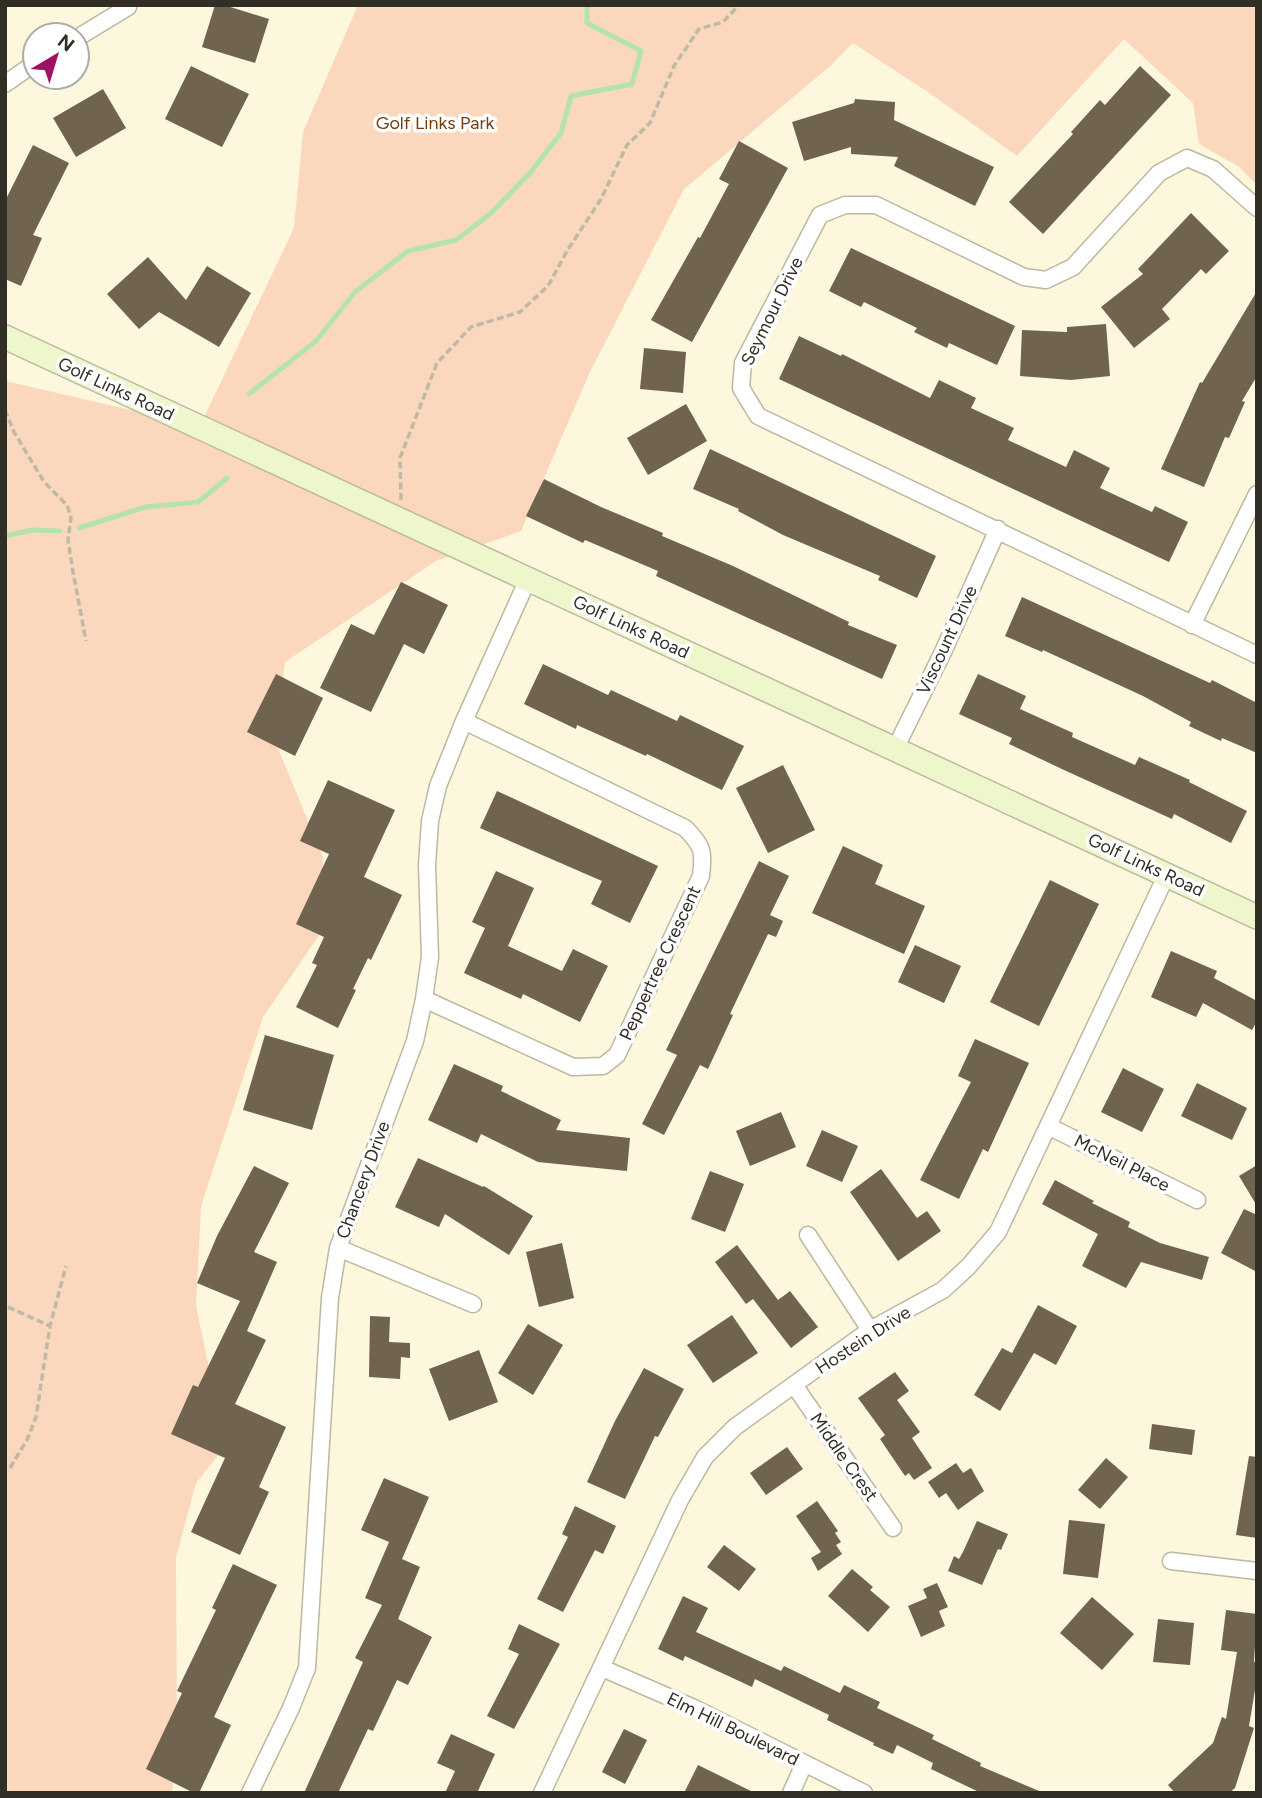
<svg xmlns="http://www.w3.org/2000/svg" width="1262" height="1798" font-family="Figtree,sans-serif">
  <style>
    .green { fill: #fbd7bd }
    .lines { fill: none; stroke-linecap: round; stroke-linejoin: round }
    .stream { stroke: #b4e4ac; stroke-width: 5 }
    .building { fill: #70634f }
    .minor-casing { stroke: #bdb9a1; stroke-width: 19 }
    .secondary-casing { stroke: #bdb9a1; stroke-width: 26 }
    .path { stroke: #bebaa5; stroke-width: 3.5; stroke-dasharray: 7 3.5; stroke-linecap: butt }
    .minor { stroke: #fff; stroke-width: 16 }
    .secondary { stroke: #eef7cc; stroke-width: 23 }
    .labels { text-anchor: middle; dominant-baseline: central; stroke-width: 7; stroke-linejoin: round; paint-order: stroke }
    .park-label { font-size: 18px; fill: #753e0c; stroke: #fff }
    .street-label { font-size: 18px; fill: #312f25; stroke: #fff }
  </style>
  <rect width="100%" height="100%" fill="#fcf7dd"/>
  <!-- green -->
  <path class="green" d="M358,5h899v180l-19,-19 -39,-22 -6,-41 -69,-64 -107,117 -86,-62 -78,-51 -24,24 -145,122 -95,185 -68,157 -85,30 -151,101 -11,77 49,118 -3,77 -57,83 -62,189 -5,100 22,105v44l-22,28 -20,74 1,176 -5,60h-167v-1412l195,45 94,-198 9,-96z"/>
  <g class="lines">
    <!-- stream -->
    <path class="stream" d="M249,394l67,-53 39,-49 53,-41 48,-11 34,-26 40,-41 31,-40 10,-37 61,-12 9,-33 -54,-28v-18
      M79,528l66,-21 53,-5 29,-24
      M5,536l27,-6 28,1"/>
  </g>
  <!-- building -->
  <path class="building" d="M215,5h9l45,14 -14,44 -53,-16z
    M191,66l58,28 -27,53 -57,-28z
    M1140,66l31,29 -128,139 -34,-32 64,-68 -2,-2 29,-32 5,5z
    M103,89l23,39 -50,29 -23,-39z
    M855,99l40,3 -1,18 100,47 -19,39 -81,-40 4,-9 -47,-3v-7l-47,14 -12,-39 62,-19z
    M739,141l49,27 -96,174 -41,-22 47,-83 2,1 29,-54 -10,-5z
    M33,145l36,18 -36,72 9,3 -21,48 -16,-7v-78z
    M1191,213l38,38 -23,23 -5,-5 -39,40 8,10 -36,29 -33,-41 42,-33 -5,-5z
    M851,248l164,78 -18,39 -48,-22 -2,5 -33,-16 3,-4 -53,-26 -3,5 -32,-16z
    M148,257l38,43 21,-34 44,27 -32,54 -60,-35 -20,17 -32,-35z
    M1257,291v85l-15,25 3,1 -16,36 -4,-1 -21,50 -43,-18 39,-87 2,1z
    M1106,324l4,52 -39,4 -51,-4 2,-46 45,2v-5z
    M799,336l42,20 1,-2 88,44 9,-18 37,18 -5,10 43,20 -6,12 58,27 8,-17 36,18 -10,20 52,24 3,-6 33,16 -19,40 -390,-183z
    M644,348l42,4 -3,41 -43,-4z
    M686,404l21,37 -59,34 -21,-37z
    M710,449l226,107 -19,42 -39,-18 2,-4 -97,-41 -45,-24 1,-2 -46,-20z
    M544,479l57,28 62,26 -1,3 71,30 116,56 -1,3 49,20 -15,34 -226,-103 2,-5 -73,-31 -2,3 -57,-27z
    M401,582l47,23 -24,49 -20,-10 -33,68 -51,-24 31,-64 23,11z
    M1022,597l188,86 2,-3 45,23v50l-35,-15 -1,3 -32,-15 2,-4 -48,-26 -100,-46 -1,2 -37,-16z
    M543,664l65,31 3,-5 66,31 3,-6 64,31 -22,44 -75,-36 -1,2 -69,-31 -1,4 -52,-25z
    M276,674l47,24 -28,58 -48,-24z
    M978,674l48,22 -6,13 53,24 -1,4 63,28 4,-8 51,23 -1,2 58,29 -16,32 -57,-29 -2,5 -108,-49 -55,-26 3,-6 -53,-24z
    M783,765l32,65 -47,23 -32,-65z
    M328,780l67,30 -31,67 38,18 -31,65 -3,-2 -15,31 3,1 -18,38 -42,-21 21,-42 -5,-2 12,-26 -28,-13 33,-70 -29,-13z
    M497,791l161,75 -28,57 -39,-19 11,-23 -122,-53z
    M843,846l40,19 -8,19 50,22 -21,48 -92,-41z
    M759,861l30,15 -19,39 13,6 -7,16 -8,-3 -38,80 3,1 -25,54 -8,-4 -36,70 -22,-11 35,-69 -11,-5z
    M496,871l38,17 -26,58 54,25 11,-22 35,17 -28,56 -57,-28 -2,5 -57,-26 21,-45 -13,-6z
    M1050,880l49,24 -60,122 -49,-24z
    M915,945l46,21 -17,37 -46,-21z
    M1171,951l46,20 -3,7 43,23v20l-5,9 -49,-27 -7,14 -45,-20z
    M265,1035l69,20 -22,75 -69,-20z
    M975,1039l54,24 -41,89 -5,-3 -24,50 -39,-19 51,-98 -13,-6z
    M454,1064l49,22 -2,5 60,29 -5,10 74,8 -3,33 -89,-9 -57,-28 -4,9 -49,-23z
    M1123,1068l41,21 -22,43 -41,-20z
    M1197,1083l50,25 -15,32 -51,-24z
    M781,1112l15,35 -46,19 -14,-35z
    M822,1130l36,16 -16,36 -36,-16z
    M418,1158l65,29 1,-1 49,30 -24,39 -64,-41 -6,13 -44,-20z
    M1257,1165v41l-18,-30z
    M254,1166l35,17 -35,69 23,10 -30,69 19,9 -31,64 51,23 -27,60 10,5 -29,63 -49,-23 34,-74 -54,-24 22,-49 5,2 42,-86 -43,-18 20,-47z
    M881,1169l36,49 10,-7 14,20 -43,30 -48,-69z
    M710,1171l34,13 -19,48 -34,-13z
    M1055,1180l39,21 -2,2 38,19 -2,5 32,16 49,14 -7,23 -61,-18 -15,26 -44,-22 16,-32 -56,-30z
    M1244,1209l13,6v57l-36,-19z
    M562,1243l12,55 -35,9 -13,-55z
    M737,1245l41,55 12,-9 28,36 -27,21 -38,-49 -7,5 -31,-42z
    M1038,1305l39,21 -21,39 -22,-12 -34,58 -26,-16 28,-47 10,5z
    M732,1315l26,38 -45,30 -26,-38z
    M370,1316l20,1 -1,25 21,1v15l-9,-1 -1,22 -31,-2z
    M528,1324l35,21 -30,50 -35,-22z
    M479,1350l19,52 -49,19 -20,-52z
    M644,1368l40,21 -26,48 -3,-1 -30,63 -38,-17 28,-61z
    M895,1372l14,19 -12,9 23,32 -8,6 20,30 -18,12 -5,-7 -4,3 -25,-37 5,-4 -27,-37z
    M1152,1424l43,6 -3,25 -43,-6z
    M787,1447l16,22 -37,26 -16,-22z
    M1249,1456l8,1v81l-21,-3z
    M1106,1458l22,19 -28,32 -22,-19z
    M956,1463l7,10 8,-5 13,23 -26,19 -12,-17 -7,5 -11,-16z
    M384,1478l45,19 -27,62 18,8 -22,52 34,18 -24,48 -11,-5 -24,51 -5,-2 -30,64h-34l59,-131 -8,-4 27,-53 -17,-7 24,-56 -28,-12z
    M817,1501l21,30 -3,2 6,9 -5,3 6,9 -24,17 -7,-13 10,-6 -25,-36z
    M575,1506l41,20 -13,28 -8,-4 -32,62 -26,-13 31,-62 -6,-3z
    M1069,1520l36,4 -7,54 -35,-4z
    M977,1521l31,13 -7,16 -3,-1 -16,36 -34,-14 6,-15 5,3 4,-7z
    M724,1545l32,24 -17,22 -32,-24z
    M233,1564l44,21 -63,132 17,8 -32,68h-5l-48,-24 36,-76 -5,-2 39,-81 -4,-2z
    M852,1569l21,18 -3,3 20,17 -22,25 -40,-36z
    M937,1583l11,24 -9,4 6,15 -24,11 -13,-31 19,-8 -4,-9z
    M683,1596l25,12 -12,24 85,39 3,-5 56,27 4,-8 36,17 -3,6 57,27 -2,4 49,24 -1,3 64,27h-63l-50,-24 2,-6 -36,-18 -4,9 -20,-9 1,-2 -47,-23 2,-5 -74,-36 -3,8 -67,-31 -2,5 -25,-12z
    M1092,1597l42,37 -32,36 -42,-37z
    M1226,1610l31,4 -3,48h3v16l-8,48 5,2 -19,60 -6,5h-54l-7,-8 45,-42 9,-26 4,2 11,-67 -16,-2z
    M1158,1619l36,4 -4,42 -37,-3z
    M519,1624l41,20 -46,85 -27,-13 32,-62 -11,-5z
    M624,1729l23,11 -22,44 -23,-12z
    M451,1734l44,20 -18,39h-32l10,-22 -18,-8z
    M698,1765l57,28h-71z"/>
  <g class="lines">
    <!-- minor casing -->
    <g class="minor-casing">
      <path id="minor" d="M77,38l51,-31
        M5,84l30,-21
        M1257,208l-44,-39 -26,-11 -28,15 -86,94 -27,13 -22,-3 -148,-72h-31l-25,10 -77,148 -2,25 17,28 499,239
        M1192,625l65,-131
        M894,751l49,-99 55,-123
        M424,999l149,68 30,-1 14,-11 84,-179c3,-25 2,-30 -16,-48l-221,-107
        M1048,1126l149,74
        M808,1235l62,95
        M338,1248l135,56
        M794,1385l99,143
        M1171,1561l86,10
        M602,1668l92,40 170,85
        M250,1793l41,-85 16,-40 23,-370 8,-50 77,-207 9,-42 6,-42 -3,-92 3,-44 8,-35 26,-65 64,-142
        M542,1793l138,-293 25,-43 30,-30 135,-97 73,-40 25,-23 30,-35 169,-358
        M791,1793l13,-29"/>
    </g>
    <!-- secondary casing -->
    <g class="secondary-casing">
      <path id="secondary" d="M5,337l1252,580"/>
    </g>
    <!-- path -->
    <path class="path" d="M5,410l9,22 30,50 23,23 4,12 -3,23 5,32 13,69
      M401,500l-1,-42 37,-95 34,-36 49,-15 28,-26 19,-35 34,-52 26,-54 23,-22 24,-57 25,-37 24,-7 16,-17
      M8,1307l42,19
      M10,1468l18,-30 8,-21 14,-91 16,-60"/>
    <!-- minor -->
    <use href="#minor" class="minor"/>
    <!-- secondary -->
    <use href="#secondary" class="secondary"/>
  </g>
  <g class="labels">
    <!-- park labels -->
    <g class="park-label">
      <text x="435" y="123">Golf Links Park</text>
    </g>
    <!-- street labels -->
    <g class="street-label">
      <text transform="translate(772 311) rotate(-64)">Seymour Drive</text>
      <text transform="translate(116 389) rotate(25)">Golf Links Road</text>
      <text transform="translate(631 627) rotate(25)">Golf Links Road</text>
      <text transform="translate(947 640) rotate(-65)">Viscount Drive</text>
      <text transform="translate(1146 865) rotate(25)">Golf Links Road</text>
      <text transform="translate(660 963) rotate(-65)">Peppertree Crescent</text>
      <text transform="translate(1122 1163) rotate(27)">McNeil Place</text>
      <text transform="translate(363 1180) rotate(-70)">Chancery Drive</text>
      <text transform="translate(863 1340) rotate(-33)">Hostein Drive</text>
      <text transform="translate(844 1457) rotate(55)">Middle Crest</text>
      <text transform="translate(733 1729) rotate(26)">Elm Hill Boulevard</text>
    </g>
  </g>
  <!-- border -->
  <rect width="1262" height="1798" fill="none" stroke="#312f25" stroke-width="14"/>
  <!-- north arrow -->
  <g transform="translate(56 56) rotate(38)"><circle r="33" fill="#ffffff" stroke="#adaca8" stroke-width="2"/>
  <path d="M0-5L12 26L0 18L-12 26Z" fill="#9d1261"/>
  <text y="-10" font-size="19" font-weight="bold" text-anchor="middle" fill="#312f25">N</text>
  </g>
</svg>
